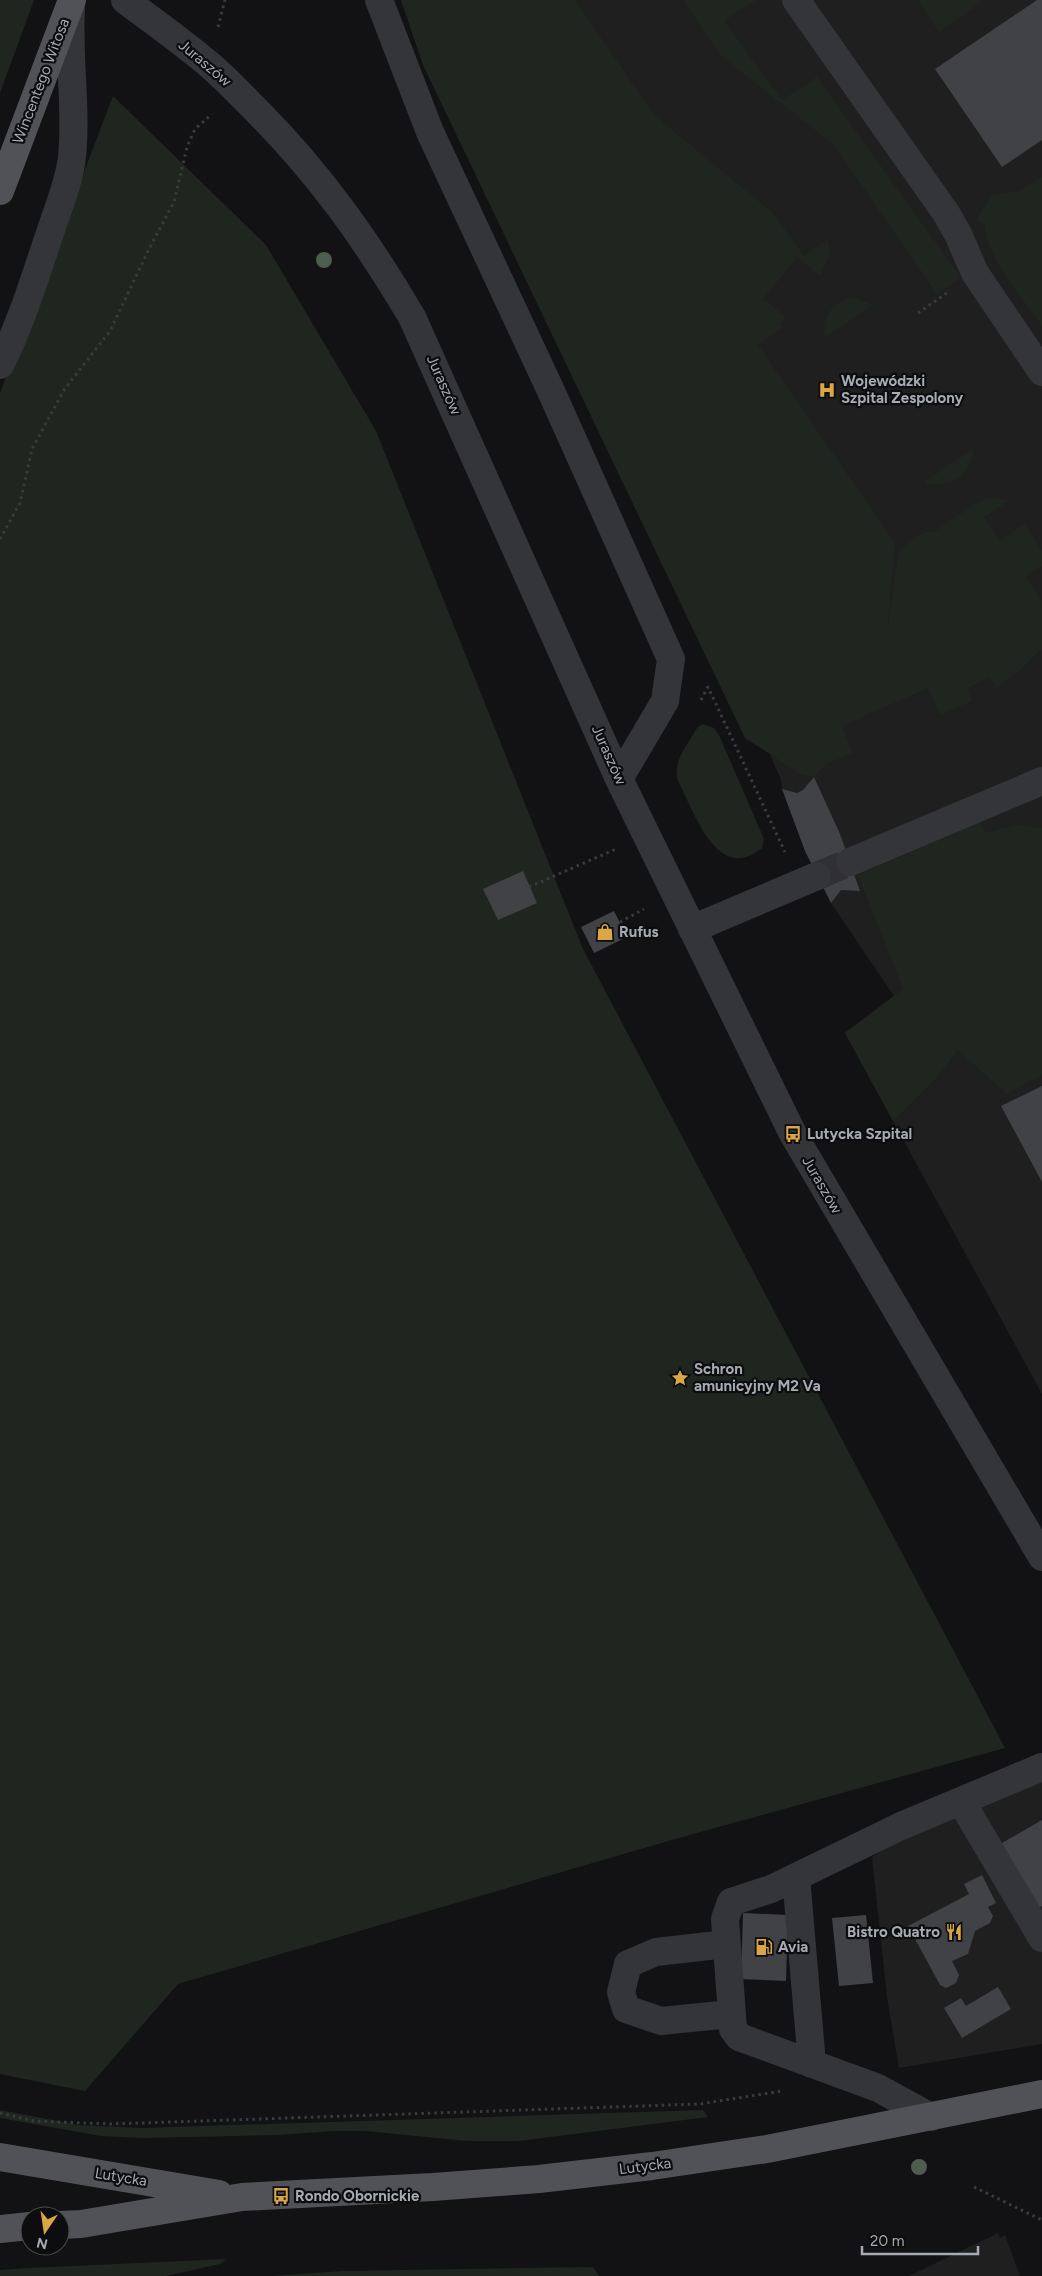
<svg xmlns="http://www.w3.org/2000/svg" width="1042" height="2276" font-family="Figtree,sans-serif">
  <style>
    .built { fill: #1f1f20 }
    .green { fill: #1f2620 }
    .building { fill: #414246 }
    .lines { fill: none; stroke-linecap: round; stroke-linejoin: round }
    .minor-tunnel { stroke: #303034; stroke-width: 28; stroke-dasharray: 28 14; stroke-linecap: butt }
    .path { stroke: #3a3b3f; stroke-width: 3; stroke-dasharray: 2.5 4; stroke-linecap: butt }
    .minor { stroke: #343538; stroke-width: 28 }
    .major { stroke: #505257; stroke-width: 28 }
    .tree { fill: #4e5d4f }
    .labels { text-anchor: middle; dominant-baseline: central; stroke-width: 4.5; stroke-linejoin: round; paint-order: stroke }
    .street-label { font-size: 15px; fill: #a6aab2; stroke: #0d0d0f }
    .poi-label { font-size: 15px; font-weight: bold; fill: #a6aab2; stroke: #0d0d0f; text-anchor: start }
  </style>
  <rect width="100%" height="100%" fill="#121214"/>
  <!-- built -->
  <path class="built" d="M445,0h597v1394l-197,-361 49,-37 -63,-93 -26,-52 -23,-62 -1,-9z
    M1042,1780v264l-143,24 -12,-71 -15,-140 34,-22z
    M998,2233l2,5 5,-3 15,41h-111z"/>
  <!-- green -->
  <path class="green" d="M0,0h34l-34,93z
    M401,0h174l79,115 119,98 31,43 24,-17 2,16 -10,21 -23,-19 -34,42 23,18 -6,7 2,4 -24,17 137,198 -8,89 12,-82 25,-18h7l5,-2 42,-28c10,-5 20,-5 31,-1l-25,16 16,24 24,-17 18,26v16l-16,11 16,24v47l-22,22 -24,18 -6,-11 -23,11 5,13 -32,14 -12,-27 -86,38 11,27 -27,11 -12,13 -12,-2 -57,-37 -322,-673z
    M683,0h73l-32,21 58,79 35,-23 144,201 -24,16 -104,-150 -112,-88z
    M918,0h66l-45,32z
    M113,96l153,149 110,186 207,518 422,799 -330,91 -497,145 -93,107 -85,-17v-1681z
    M1042,177v149c-18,-26 -57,-70 -57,-100l-9,-7 16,-23 29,-6z
    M855,298l18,7 -48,33c-5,-20 10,-39 30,-40z
    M973,449c-2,26 -24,42 -49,33z
    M702,724l12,4 5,7 45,104 -2,9c-45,37 -68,-37 -84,-67 -6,-19 10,-37 19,-53z
    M980,822l6,11 31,-8 25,3v247l-35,19 -49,-44 -22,28 -43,43 -48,-88 58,-44 -45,-114z
    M0,2110l78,15 64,3 561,-18 5,7 -189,24h-52l-101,-10h-32l-56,4 -134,3 -43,-2 -101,-18z
    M226,2259l-6,5 -54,12h-166v-6l30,-2z
    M593,2267l6,9h-327l71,-5z"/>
  <!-- building -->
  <path class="building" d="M1037,0h5v140l-40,27 -67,-98z
    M814,777l26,57 20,57 -19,-1 -10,13 -26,-52 -23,-62 15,4 6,-3z
    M523,871l14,32 -39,17 -15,-31z
    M614,911l13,26 -33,16 -13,-26z
    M1042,1086v96l-41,-76z
    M1042,1820v86l-8,5 -37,-65z
    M982,1875l14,28 -8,4 5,9 -3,7 -15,8 -7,23 -16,7 7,14 -3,8 -10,5 -6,-3 -32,-59 61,-32 -5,-10z
    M743,1913l45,2 -2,66 -45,-2z
    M866,1915l7,68 -34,3 -7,-68z
    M998,1987l13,22 -49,29 -18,-30 17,-10 5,8z"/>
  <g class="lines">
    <!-- minor-tunnel -->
    <path class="minor-tunnel" d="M817,876l33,-14"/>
    <!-- path -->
    <path class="path" d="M218,27l7,-27
      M918,313l29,-20
      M0,539l20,-36 12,-54 32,-59 46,-59 40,-84 24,-45 13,-55 8,-18 17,-15
      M701,700l7,-13 77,165
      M529,887l87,-38
      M620,922l24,-13
      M0,2113l34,8 78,3 588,-20 82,-13
      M974,2187l68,33"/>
    <!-- minor -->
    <path class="minor" d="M125,0c29,22 59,43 87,67 15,13 29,28 43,42 64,64 111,130 157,208l207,462 174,355 249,423
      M379,0l51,132 121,259 120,268 -6,42 -46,78
      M796,0l150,213 12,21 17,39 67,99
      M0,365c21,-41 35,-88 50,-132 8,-25 19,-50 22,-76 5,-48 -4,-99 -1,-148
      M850,862l192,-81
      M692,929l125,-53
      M961,1801l81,137
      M796,1877l16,187
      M726,1944l-70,8 -28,12 -7,28 5,17 35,12 70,-7
      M931,2117l-53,-29 -139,-51 -6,-8 -8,-110 6,-17 40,-13 130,-63 141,-59"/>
    <!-- major -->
    <path class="major" d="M0,191l72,-191
      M0,2157l219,37
      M60,2225l21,-1 161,-27 191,-10 106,-8 113,-13 115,-17 275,-55
      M0,2229l30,-3"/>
  </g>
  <!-- trees -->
  <g class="tree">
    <circle cx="324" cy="260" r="8"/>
    <circle cx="919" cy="2167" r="8"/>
  </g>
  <!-- icons -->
  <defs>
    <g id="hospital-bare" transform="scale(1.35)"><path d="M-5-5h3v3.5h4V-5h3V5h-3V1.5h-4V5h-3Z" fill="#daa744" stroke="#0d0d0f" stroke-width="2.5" paint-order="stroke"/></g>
    <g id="shop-bare" transform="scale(1.35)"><path d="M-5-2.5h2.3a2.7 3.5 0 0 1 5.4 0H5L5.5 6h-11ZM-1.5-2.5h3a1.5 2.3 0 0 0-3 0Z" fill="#daa744" stroke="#0d0d0f" stroke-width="2.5" paint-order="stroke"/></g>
    <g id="bus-bare" transform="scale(1.35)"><path d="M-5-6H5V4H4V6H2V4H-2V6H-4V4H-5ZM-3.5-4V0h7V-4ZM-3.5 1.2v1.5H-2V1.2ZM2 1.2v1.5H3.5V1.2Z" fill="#daa744" stroke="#0d0d0f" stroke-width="2.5" paint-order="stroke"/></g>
    <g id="sight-bare" transform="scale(1.35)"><path d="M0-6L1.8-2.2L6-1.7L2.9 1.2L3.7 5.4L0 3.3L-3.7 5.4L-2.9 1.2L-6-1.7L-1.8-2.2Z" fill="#daa744" stroke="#0d0d0f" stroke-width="2.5" paint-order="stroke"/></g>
    <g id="restaurant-bare" transform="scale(1.35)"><path d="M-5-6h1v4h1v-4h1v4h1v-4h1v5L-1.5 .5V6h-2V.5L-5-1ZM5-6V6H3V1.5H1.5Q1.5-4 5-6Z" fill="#daa744" stroke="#0d0d0f" stroke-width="2.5" paint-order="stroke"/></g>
    <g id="fuel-bare" transform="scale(1.35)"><path d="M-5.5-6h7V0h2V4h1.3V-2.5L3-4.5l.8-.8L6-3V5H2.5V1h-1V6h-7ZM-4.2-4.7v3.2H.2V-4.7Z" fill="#daa744" stroke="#0d0d0f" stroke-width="2.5" paint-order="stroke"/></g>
  </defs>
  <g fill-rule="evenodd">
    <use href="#hospital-bare" x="827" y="390"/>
    <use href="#shop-bare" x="605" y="932"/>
    <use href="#bus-bare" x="793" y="1134"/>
    <use href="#sight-bare" x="680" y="1378"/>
    <use href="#restaurant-bare" x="954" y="1932"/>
    <use href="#fuel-bare" x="764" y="1947"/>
    <use href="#bus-bare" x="281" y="2196"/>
  </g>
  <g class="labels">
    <!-- street labels -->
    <g class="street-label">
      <text transform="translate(205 63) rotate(40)">Juraszów</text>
      <text transform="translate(41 81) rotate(-69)">Wincentego Witosa</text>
      <text transform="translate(444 385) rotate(66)">Juraszów</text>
      <text transform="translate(609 755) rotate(66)">Juraszów</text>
      <text transform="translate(822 1185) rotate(60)">Juraszów</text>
      <text transform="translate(645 2166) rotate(-7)">Lutycka</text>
      <text transform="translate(121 2177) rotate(9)">Lutycka</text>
    </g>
    <!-- poi labels -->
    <g class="poi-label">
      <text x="841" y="381">Wojewódzki<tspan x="841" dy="17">Szpital Zespolony</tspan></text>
      <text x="619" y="932">Rufus</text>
      <text x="807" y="1134">Lutycka Szpital</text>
      <text x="694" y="1369">Schron<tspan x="694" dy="17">amunicyjny M2 Va</tspan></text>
      <text x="940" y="1932" text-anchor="end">Bistro Quatro</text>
      <text x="778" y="1947">Avia</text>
      <text x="295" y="2196">Rondo Obornickie</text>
    </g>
  </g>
  <!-- north arrow -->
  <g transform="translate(45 2231) rotate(193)"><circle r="24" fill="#0d0d0f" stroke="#4a4c50"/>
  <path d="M0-4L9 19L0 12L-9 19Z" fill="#daa744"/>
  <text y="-8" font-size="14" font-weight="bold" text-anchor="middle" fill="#a6aab2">N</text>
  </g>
  <!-- scale -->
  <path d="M862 2246v8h116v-8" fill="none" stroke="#a6aab2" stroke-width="2.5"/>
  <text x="870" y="2246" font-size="15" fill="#a6aab2" stroke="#0d0d0f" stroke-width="4" paint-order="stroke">20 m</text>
</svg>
